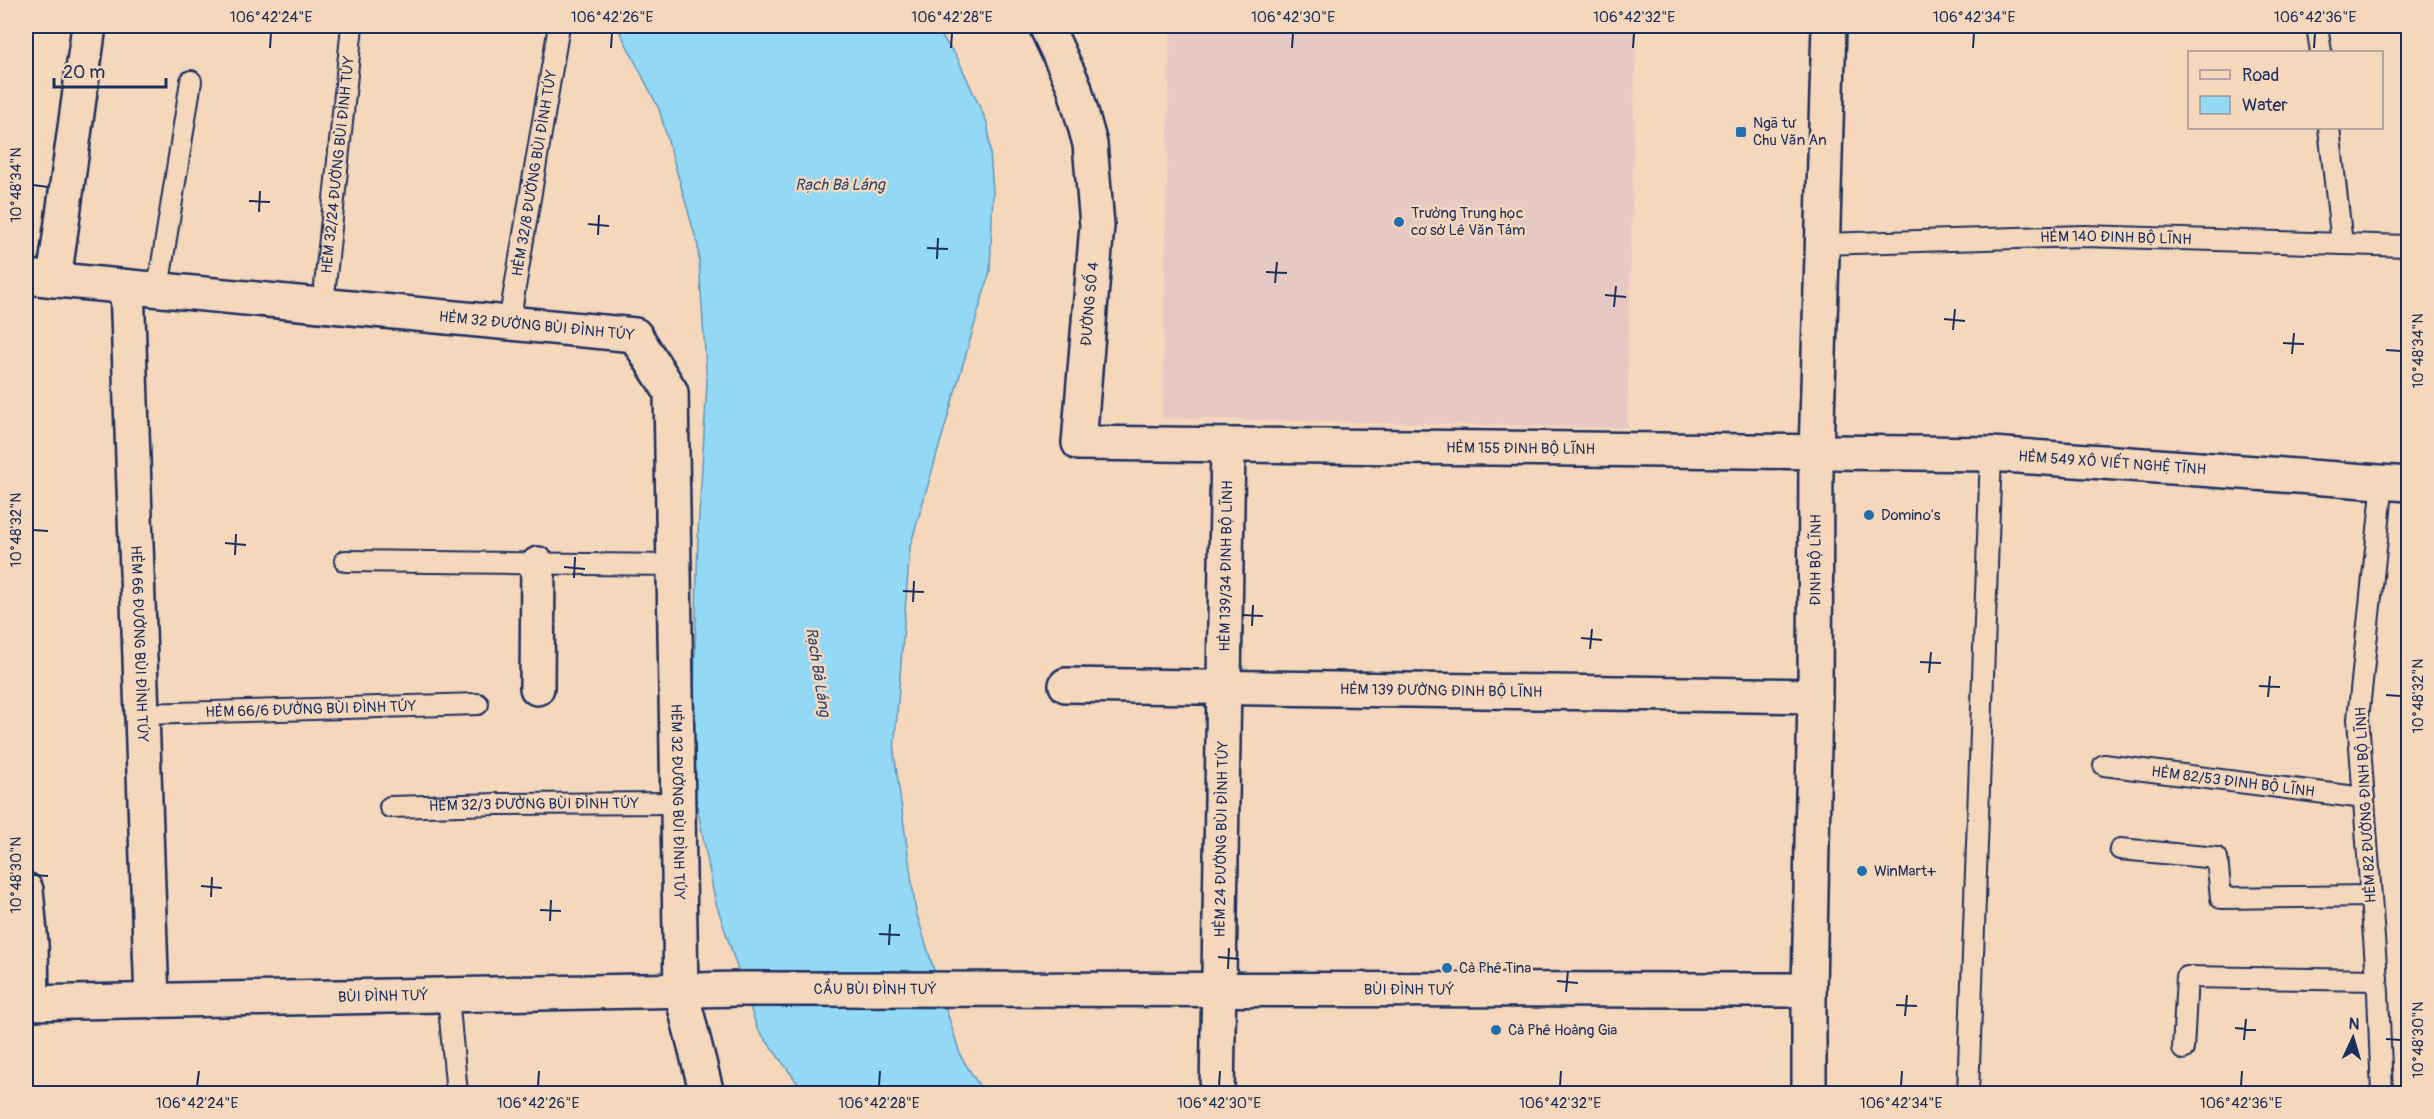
<svg xmlns="http://www.w3.org/2000/svg" width="2434" height="1119" font-family="Pangolin,sans-serif">
  <style>
    .built { fill: #e6c9c2 }
    .water { fill: #93d9f5; stroke: #6395b9; stroke-width: 1.5 }
    .lines { fill: none; stroke-linecap: round; stroke-linejoin: round }
    .service-casing { stroke: #1b2f5e; stroke-width: 24 }
    .minor-casing { stroke: #1b2f5e; stroke-width: 38 }
    .tertiary-casing { stroke: #1b2f5e; stroke-width: 38 }
    .primary-casing { stroke: #1b2f5e; stroke-width: 38 }
    .service { stroke: #f5d8bc; stroke-width: 20 }
    .minor { stroke: #f5d8bc; stroke-width: 33 }
    .tertiary { stroke: #f5d8bc; stroke-width: 33 }
    .primary { stroke: #f5d8bc; stroke-width: 33 }
    .ticks { fill: none; stroke: #1b2f5e; stroke-width: 2 }
    .poi-dot { fill: #1f6fb2; stroke: #f5d8bc; stroke-width: 2 }
    .labels { text-anchor: middle; dominant-baseline: central; stroke-width: 5; stroke-linejoin: round; paint-order: stroke }
    .poi-label { font-size: 15px; fill: #1b2f5e; stroke: #f5d8bc; text-anchor: start }
    .street-label { font-size: 15px; fill: #1b2f5e; stroke: #f5d8bc }
    .water-label { font-size: 16px; font-style: italic; fill: #2d4875; stroke: #f5d8bc }
    .neatline { fill: none; stroke: #1b2f5e; stroke-width: 2 }
    .ticks-label { font-size: 15px; text-anchor: middle; fill: #1b2f5e }
  </style>
  <rect width="100%" height="100%" fill="#f5d8bc"/>
  <filter id="ink" filterUnits="userSpaceOnUse"><feTurbulence type="fractalNoise" baseFrequency=".0167" numOctaves="2"/><feDisplacementMap in="SourceGraphic" scale="12" xChannelSelector="R" yChannelSelector="G"/><feConvolveMatrix kernelMatrix="1 2 1 2 8 2 1 2 1" color-interpolation-filters="sRGB"/></filter>
  <g filter="url(#ink)">
    <!-- built -->
    <path class="built" d="M1170,26h466l-9,402 -465,-10z"/>
    <!-- water -->
    <path class="water" d="M617,26h317l23,31 31,68 5,67 -3,79 -80,276 -16,205 22,160 45,145 23,36h-179l-48,-65 -42,-128 -23,-121 6,-246 9,-149 -9,-138 -39,-137z"/>
    <g class="lines">
      <!-- service casing -->
      <g class="service-casing">
        <g id="service">
          <path d="M2317,26l4,26"/>
          <path d="M2329,128l13,116"/>
          <path id="s1" d="M1822,244l262,-8 324,10"/>
          <path d="M158,289l33,-208"/>
          <path id="s2" d="M323,305l29,-279"/>
          <path id="s3" d="M509,323l50,-297"/>
          <path d="M345,561l329,4"/>
          <path id="s4" d="M143,714l335,-10"/>
          <path id="s5" d="M2104,765l260,33"/>
          <path id="s6" d="M390,807l108,-3 180,-1"/>
          <path d="M2120,849l97,9 4,40 149,-2"/>
          <path d="M448,996l9,98"/>
          <path d="M2183,1049l4,-72 190,3"/>
          <path d="M1968,1094l23,-640"/>
          <path d="M2382,1094l-4,-101 -20,-274 25,-237"/>
        </g>
      </g>
      <!-- minor casing -->
      <g class="minor-casing">
        <g id="minor">
          <path id="s7" d="M1046,26l28,60 16,58 7,81 -18,218 912,11 417,30"/>
          <path id="s8" d="M26,277l609,58 36,57 10,599 26,103"/>
          <path d="M54,280l35,-254"/>
          <path id="s9" d="M127,287l25,714"/>
          <path id="s10" d="M1066,685l749,11"/>
          <path d="M537,688l1,-124"/>
          <path d="M26,890l5,54 1,59"/>
          <path id="s11" d="M1217,1094l11,-649"/>
        </g>
      </g>
      <!-- tertiary casing -->
      <g class="tertiary-casing">
        <g id="tertiary">
          <path id="s12" d="M26,1003l715,-14 1068,1"/>
        </g>
      </g>
      <!-- primary casing -->
      <g class="primary-casing">
        <g id="primary">
          <path id="s13" d="M1809,1094v-104l6,-294 1,-243 13,-427"/>
        </g>
      </g>
      <!-- service -->
      <use href="#service" class="service"/>
      <!-- minor -->
      <use href="#minor" class="minor"/>
      <!-- tertiary -->
      <use href="#tertiary" class="tertiary"/>
      <!-- primary -->
      <use href="#primary" class="primary"/>
    </g>
  </g>
  <!-- ticks -->
  <path class="ticks" d="M270,48l1,-15M611,48l1,-15M951,48l1,-15M1292,48l1,-15M1633,48l1,-15M1973,48l1,-15M2314,48l1,-15M33,185l15,2M249,201l21,1M259,212l1,-21M588,224l21,2M598,235l1,-20M927,248l21,1M937,259l1,-21M1266,272l21,1M1275,283l2,-21M1605,295l21,2M1614,307l2,-21M1944,319l21,2M1953,330l2,-21M2283,343l21,1M2386,350l15,1M2292,354l2,-21M33,530l15,1M225,543l21,2M235,555l1,-21M564,567l21,2M574,578l1,-21M903,591l21,1M913,602l1,-21M1242,615l21,1M1252,626l1,-21M1581,638l21,2M1590,649l2,-20M1920,662l21,1M1929,673l2,-21M2259,686l21,1M2386,695l15,1M2268,697l2,-21M33,875l15,1M201,886l21,2M211,897l1,-20M540,910l21,1M550,921l1,-21M879,934l21,1M889,945l1,-21M1218,957l21,2M1228,969l1,-21M1557,981l21,2M1566,992l2,-21M1896,1005l21,1M1905,1016l2,-21M2235,1028l21,2M2386,1039l15,1M2244,1040l2,-21M197,1086l2,-15M538,1086l1,-15M879,1086l1,-15M1219,1086l1,-15M1560,1086l1,-15M1901,1086l1,-15M2241,1086l1,-15"/>
  <!-- markers -->
  <g class="poi-dot">
    <rect x="1735" y="126" width="12" height="12" rx="3"/>
    <circle cx="1399" cy="222" r="6"/>
    <circle cx="1869" cy="515" r="6"/>
    <circle cx="1862" cy="871" r="6"/>
    <circle cx="1447" cy="968" r="6"/>
    <circle cx="1496" cy="1030" r="6"/>
  </g>
  <g class="labels">
    <!-- poi labels -->
    <g class="poi-label">
      <text x="1753" y="123">Ngã tư<tspan x="1753" dy="17">Chu Văn An</tspan></text>
      <text x="1411" y="213">Trường Trung học<tspan x="1411" dy="17">cơ sở Lê Văn Tám</tspan></text>
      <text x="1881" y="515">Domino's</text>
      <text x="1874" y="871">WinMart+</text>
      <text x="1459" y="968">Cà Phê Tina</text>
      <text x="1508" y="1030">Cà Phê Hoàng Gia</text>
    </g>
    <!-- street labels -->
    <g class="street-label">
      <text stroke="none"><textPath href="#s2" startOffset="141">HẺM 32/24 ĐƯỜNG BÙI ĐÌNH TÚY</textPath></text>
      <text stroke="none"><textPath href="#s3" startOffset="152">HẺM 32/8 ĐƯỜNG BÙI ĐÌNH TÚY</textPath></text>
      <text stroke="none"><textPath href="#s1" startOffset="294">HẺM 140 ĐINH BỘ LĨNH</textPath></text>
      <text transform="translate(1090 304) rotate(-85)">ĐƯỜNG SỐ 4</text>
      <text stroke="none"><textPath href="#s8" startOffset="513">HẺM 32 ĐƯỜNG BÙI ĐÌNH TÚY</textPath></text>
      <text stroke="none"><textPath href="#s7" startOffset="868">HẺM 155 ĐINH BỘ LĨNH</textPath></text>
      <text stroke="none"><textPath href="#s7" startOffset="1460">HẺM 549 XÔ VIẾT NGHỆ TĨNH</textPath></text>
      <text stroke="none"><textPath href="#s13" startOffset="534">ĐINH BỘ LĨNH</textPath></text>
      <text stroke="none"><textPath href="#s11" startOffset="528">HẺM 139/34 ĐINH BỘ LĨNH</textPath></text>
      <text stroke="none"><textPath href="#s9" startOffset="357">HẺM 66 ĐƯỜNG BÙI ĐÌNH TÚY</textPath></text>
      <text stroke="none"><textPath href="#s10" startOffset="375">HẺM 139 ĐƯỜNG ĐINH BỘ LĨNH</textPath></text>
      <text stroke="none"><textPath href="#s4" startOffset="168">HẺM 66/6 ĐƯỜNG BÙI ĐÌNH TÚY</textPath></text>
      <text stroke="none"><textPath href="#s5" startOffset="130">HẺM 82/53 ĐINH BỘ LĨNH</textPath></text>
      <text stroke="none"><textPath href="#s8" startOffset="1089">HẺM 32 ĐƯỜNG BÙI ĐÌNH TÚY</textPath></text>
      <text stroke="none"><textPath href="#s6" startOffset="144">HẺM 32/3 ĐƯỜNG BÙI ĐÌNH TÚY</textPath></text>
      <text transform="translate(2366 805) rotate(-93)">HẺM 82 ĐƯỜNG ĐINH BỘ LĨNH</text>
      <text stroke="none"><textPath href="#s11" startOffset="255">HẺM 24 ĐƯỜNG BÙI ĐÌNH TÚY</textPath></text>
      <text stroke="none"><textPath href="#s12" startOffset="849">CẦU BÙI ĐÌNH TUÝ</textPath></text>
      <text stroke="none"><textPath href="#s12" startOffset="1383">BÙI ĐÌNH TUÝ</textPath></text>
      <text stroke="none"><textPath href="#s12" startOffset="357">BÙI ĐÌNH TUÝ</textPath></text>
    </g>
    <!-- water labels -->
    <g class="water-label">
      <text x="840" y="185">Rạch Bà Láng</text>
      <text transform="translate(818 672) rotate(81)">Rạch Bà Láng</text>
    </g>
  </g>
  <!-- margin -->
  <rect width="2434" height="1119" fill="none" stroke="#f5d8bc" stroke-width="66"/>
  <!-- legend -->
  <rect x="2188" y="51" width="195" height="78" fill="#f5d8bc" stroke="#9e9496" stroke-width="1.5"/>
  <rect x="2200" y="70" width="30" height="9" fill="#f5d8bc" stroke="#9e9496" stroke-width="1.5"/>
  <text x="2242" y="81" font-size="18" fill="#1b2f5e">Road</text>
  <rect x="2200" y="96" width="30" height="18" fill="#93d9f5" stroke="#9e9496" stroke-width="1.5"/>
  <text x="2242" y="111" font-size="18" fill="#1b2f5e">Water</text>
  <!-- north arrow -->
  <g transform="translate(2353 1038) rotate(4)" stroke="#f5d8bc" stroke-width="4.5" paint-order="stroke">
  <path d="M0-4.5L10 22L0 15L-10 22Z" fill="#1b2f5e"/>
  <text y="-9" font-size="16" font-weight="bold" text-anchor="middle" fill="#1b2f5e">N</text>
  </g>
  <!-- scale -->
  <path d="M54 78v9h112v-9" fill="none" stroke="#1b2f5e" stroke-width="3"/>
  <text x="63" y="78" font-size="18" fill="#1b2f5e" stroke="#f5d8bc" stroke-width="4.5" paint-order="stroke">20 m</text>
  <rect x="33" y="33" width="2368" height="1053" class="neatline"/>
  <g class="ticks-label">
    <text x="271" y="22">106°42'24"E</text>
    <text x="612" y="22">106°42'26"E</text>
    <text x="952" y="22">106°42'28"E</text>
    <text x="1293" y="22">106°42'30"E</text>
    <text x="1634" y="22">106°42'32"E</text>
    <text x="1974" y="22">106°42'34"E</text>
    <text x="2315" y="22">106°42'36"E</text>
    <text transform="translate(16 185) rotate(-90)" y="5">10°48'34"N</text>
    <text transform="translate(2418 351) rotate(-90)" y="5">10°48'34"N</text>
    <text transform="translate(16 530) rotate(-90)" y="5">10°48'32"N</text>
    <text transform="translate(2418 696) rotate(-90)" y="5">10°48'32"N</text>
    <text transform="translate(16 875) rotate(-90)" y="5">10°48'30"N</text>
    <text transform="translate(2418 1040) rotate(-90)" y="5">10°48'30"N</text>
    <text x="197" y="1108">106°42'24"E</text>
    <text x="538" y="1108">106°42'26"E</text>
    <text x="879" y="1108">106°42'28"E</text>
    <text x="1219" y="1108">106°42'30"E</text>
    <text x="1560" y="1108">106°42'32"E</text>
    <text x="1901" y="1108">106°42'34"E</text>
    <text x="2241" y="1108">106°42'36"E</text>
  </g>
</svg>
